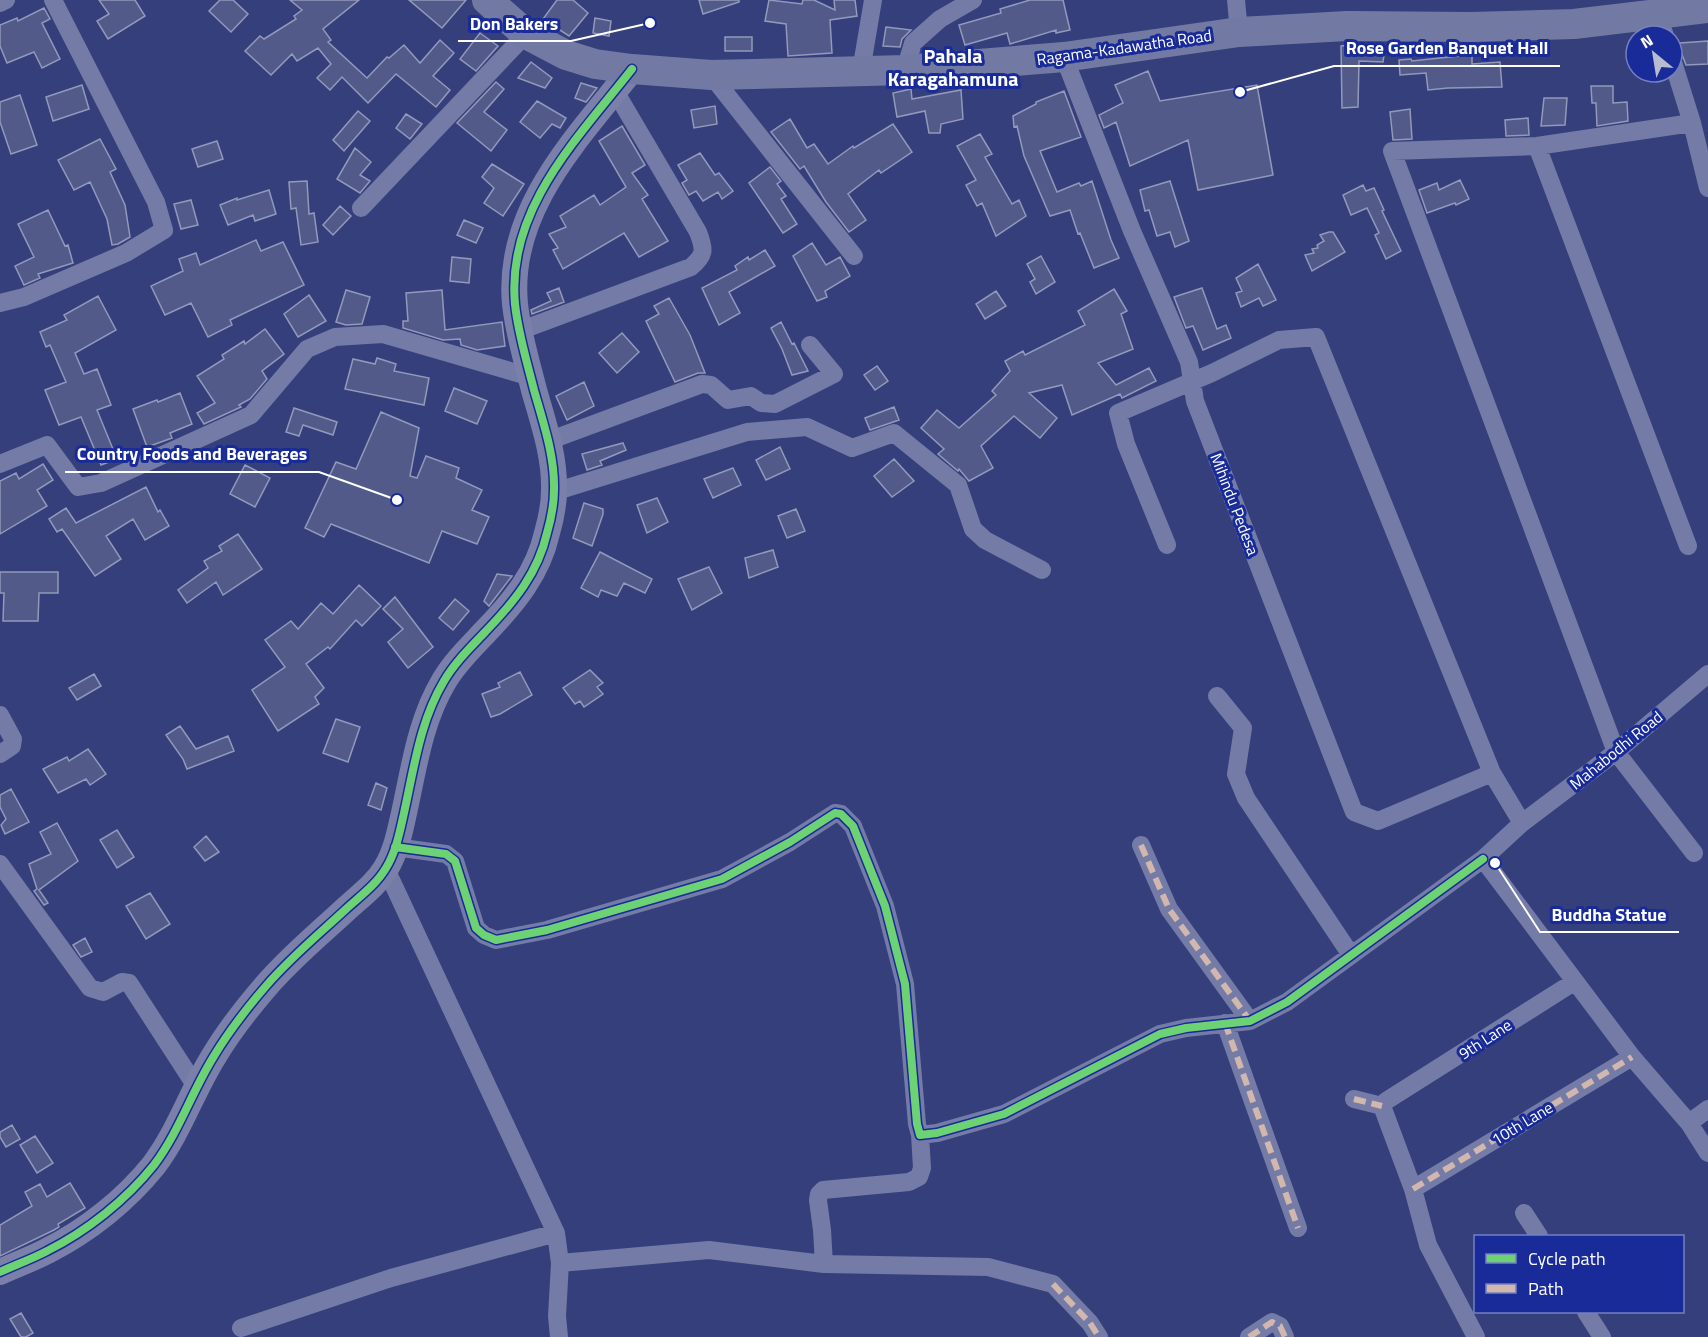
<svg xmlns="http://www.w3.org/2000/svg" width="1708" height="1337" font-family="'Titillium Web',sans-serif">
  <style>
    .building { fill: #525a8a; stroke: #9399bb; stroke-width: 1.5 }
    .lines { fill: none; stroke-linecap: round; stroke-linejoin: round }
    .street { stroke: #747ba6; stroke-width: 18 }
    .secondary { stroke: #7a80a9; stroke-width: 26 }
    .primary { stroke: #727aa4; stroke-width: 30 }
    .quiet { stroke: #d1b7ad; stroke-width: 6; stroke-dasharray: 12 6; stroke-linecap: butt }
    .cycleway-casing { stroke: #182b98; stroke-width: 11 }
    .cycleway { stroke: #6cd273; stroke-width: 8 }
    .labels { text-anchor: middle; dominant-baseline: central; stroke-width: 6; stroke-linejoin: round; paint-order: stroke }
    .street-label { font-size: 16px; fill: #fff; stroke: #182b98 }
    .quarter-label { font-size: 20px; font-weight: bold; fill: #fff; stroke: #182b98 }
    .leader { fill: none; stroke: #fff; stroke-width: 2 }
    .callout-dot { fill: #fff; stroke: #182b98; stroke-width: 2 }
    .callout-label { font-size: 18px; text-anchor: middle; font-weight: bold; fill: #fff; stroke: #182b98; stroke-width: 6; stroke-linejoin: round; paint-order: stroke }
  </style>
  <rect width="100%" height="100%" fill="#353f7b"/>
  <!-- building -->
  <path class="building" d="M99,0h36l10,16 -37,23 -11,-18 12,-7z
    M220,0h13l15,14 -17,18 -22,-21z
    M290,0h69l-36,29 8,11 -3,2 39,36 20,-21 2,1 15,-13 16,18 20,-23 14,13 -21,23 17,14 -14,17 -40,-33 -28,29 -26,-26 -12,13 -13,-12 14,-14 -13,-16 -21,13 -5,-7 -21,21 -26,-24 15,-15 4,3 32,-20 -2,-3 8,-6z
    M409,0h57l-24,28z
    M557,0h16l15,13 -19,23 -26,-17z
    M699,0h40v2l-36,12z
    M769,0l33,4 1,-4h11l21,10 -1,-10h21l2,16 -27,4 2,33 -44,3 -2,-32 -21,-3z
    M1030,0h33l7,30 -14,3v-3l-46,14 -3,-11 -42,12 -6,-20 42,-12 -1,-4z
    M44,8l6,11 -8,4 18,36 -18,9 -8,-16 -27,11 -7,-17v-21l17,-7 1,3z
    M595,18l16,3 -2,15 -16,-3z
    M886,27l25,3 -9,9 -2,8 -17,-1z
    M480,33l18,13 -22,25 -16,-12z
    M725,37h27v14h-27z
    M1708,41v23l-22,1 -5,-13 -1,-9z
    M1357,44v3l28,1 -2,14 -24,-1 -1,46 -16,1 -1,-62z
    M1458,55h14v9l28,-2 2,25 -54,1 -20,2 -2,-17 -26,2 -1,-15 12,-1 1,2 46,-5z
    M531,62l21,16 -7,10 -27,-10z
    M1148,71l12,30 97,-16 16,90 -75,15 -10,-50 -58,26 -14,-44 -12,6 -5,-13 24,-12 -8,-18z
    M496,82l8,7 -20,23 23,18 -16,21 -34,-28z
    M581,83l16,5 -11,14 -11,-4z
    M82,85l7,24 -36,12 -7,-24z
    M1591,86h22v17l14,-1 1,19 -31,5 -1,-23h-4z
    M911,89l1,10 49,-9 2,29 -22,5 -1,9h-11l-4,-22 -28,6 -4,-24z
    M1064,91l17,46 -41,14 17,41 22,-9 2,3 11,-5 19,59 8,18 -25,10 -14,-35 -2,1 -8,-24 -20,6 -26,-60 -7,-30 -3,1 -1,-11 23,-12v-2z
    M20,95l17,50 -26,9 -11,-32v-20z
    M1544,98h23l-2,27 -24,1z
    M537,101l29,17 -6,10 -8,-4 -12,14 -20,-16z
    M715,106l2,18 -23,4 -3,-18z
    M1410,109l2,30 -19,1 -3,-28z
    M358,111l12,10 -26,30 -11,-11z
    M406,114l16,10 -12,15 -14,-11z
    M1528,118l1,17 -23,1 -1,-16z
    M790,119l17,29 7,-4 14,20 25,-18 1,2 39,-24 19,28 -31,21 -2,-3 -31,24 18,26 -17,12 -23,-30 -22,-36 -4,3 -29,-37z
    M622,126l23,39 -13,8 16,22 -6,4 26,42 -29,16 -15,-24 -61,36 -10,-19 5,-2 -9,-14 17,-7 -6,-11 34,-21 6,10 26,-18 -27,-46z
    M980,134l12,20 -7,3 27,47 7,-4 7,16 -30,20 -14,-33 -5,3 -11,-21 10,-5 -19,-34z
    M100,139l16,30 -6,3 15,33 5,32 -12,7 -6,1 -5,-26 -17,-37 -16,8 -16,-30z
    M217,141l6,18 -25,8 -6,-18z
    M355,148l16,14 -11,13 10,6 -10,12 -23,-14z
    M700,153l15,22 4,-2 14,18 -11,8 -4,-7 -15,9 -7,-10 -7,4 -7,-12 5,-3 -9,-15z
    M492,164l32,20 -21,32 -19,-13 10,-15 -12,-11z
    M770,167l11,14 -4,3 9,12 -5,3 16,25 -14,9 -34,-50z
    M1460,180l9,19 -13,6 -1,-2 -28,10 -8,-23 18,-7 2,7z
    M307,181l2,33 5,-1 4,29 -17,3 -5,-37 -5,1 -2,-27z
    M1170,181l19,60 -14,6 -5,-15 -13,4 -8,-26 -4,1 -5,-21z
    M1363,185l3,6 8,-3 10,22 -2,1 19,40 -15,8 -11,-24 4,-2 -12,-25 -16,7 -8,-20z
    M269,190l7,24 -21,7 -2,-6 -25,10 -8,-20 17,-7v2z
    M191,200l7,25 -17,4 -7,-25z
    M340,206l11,10 -18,19 -10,-10z
    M48,210l17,36 3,-1 5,18 -35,11 2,4 -16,7 -9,-19 19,-9 -16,-33z
    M464,220l19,8 -7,15 -19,-8z
    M1329,232h4l12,20 -33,19 -7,-16 9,-2 -2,-4 6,-1 -1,-3 7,-4 -4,-6z
    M256,240l5,11 22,-9 21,43 -74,35 2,5 -24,12 -17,-34 -26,12 -14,-29 32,-15 -4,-12 17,-6 4,12z
    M812,243l14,22 14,-8 10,19 -25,15 2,6 -10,4 -24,-45z
    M765,250l10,16 -46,26 11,21 -21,12 -17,-37 35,-18 -2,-4 13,-9 1,3z
    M1041,256l14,26 -19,12 -6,-12 5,-3 -8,-15z
    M452,257l19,2 -2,24 -19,-2z
    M1258,264l18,36 -13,6 -4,-8 -18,9 -5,-14 6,-2 -6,-13z
    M559,288l5,14 -32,12 -1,-4 20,-9 -4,-8z
    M1202,288l15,41 9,-4 5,13 -28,12 -10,-24 -7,2 -12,-31z
    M1114,289l13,22 -6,3 12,35 -35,14 18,22 33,-17 7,13 -34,17 -2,-4 -48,21 -10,-30 -33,8 28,25 -17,20 -26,-22 -33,30 12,22 -24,13 -10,-12 -1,2 -20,-17 6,-5 -23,-21 16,-18 22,18 37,-33 -4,-4 18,-20 -5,-10 18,-10 2,4 60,-30 -7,-14z
    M346,290l24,7 -8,27 -16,1 -10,-3z
    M442,290l3,40 57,-8 3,24 -28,4 -16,-5 -1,-6 -17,1 -40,-12v-7h5l-2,-28z
    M996,291l10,15 -21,13 -9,-15z
    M309,295l17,26 -28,16 -14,-23z
    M98,296l18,34 -41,23 9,21 13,-5 14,36 -14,5 20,49 -16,6 -20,-48 -22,8 -14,-35 21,-8 -16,-37 -4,2 -6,-15 27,-12 -3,-5z
    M669,298l21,37 15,38h-7l-23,9 -29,-61 13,-7 -5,-8z
    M781,322l11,22 2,-1 14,28 -16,4 -10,-26 -11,-21z
    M265,329l19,25 -22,17 5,8 -17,20 -11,6 2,2 -37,17 -7,-11 18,-10 -18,-27 27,-17 -2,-4 22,-14 1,3z
    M622,333l17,19 -22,21 -18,-20z
    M377,358l19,6 -2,7 35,7 -5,27 -79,-16 8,-30 22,5z
    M877,366l11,15 -13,9 -11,-15z
    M584,382l10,24 -27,14 -11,-24z
    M454,388l33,13 -10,23 -32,-13z
    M180,393l12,31 -22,9 2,5 -25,9 -14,-38 24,-9 1,2z
    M894,407l5,13 -29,10 -5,-12z
    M294,408l43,14 -4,13 -30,-10 -4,11 -13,-4z
    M381,412l38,16 -9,48 7,2 9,-22 33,12 -3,10 26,12 -10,20 17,7 -12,27 -35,-13 -13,32 -98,-39 -7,13 -19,-9 31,-66 20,7z
    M623,443l3,7 -26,11 2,4 -15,5 -5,-16z
    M780,447l10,22 -24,11 -10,-20z
    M894,459l20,22 -22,16 -18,-21z
    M43,464l10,16 -16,10 10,16 -47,28v-53l16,-8 3,6z
    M245,465l25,13 -15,29 -25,-13z
    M733,468l8,17 -28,13 -9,-19z
    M146,487l12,25 2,-2 9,16 -24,14 -12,-21 -27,17 15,23 -26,17 -33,-47 -5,3 -8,-13 17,-11 10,15z
    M657,498l11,24 -21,11 -10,-28z
    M584,503l19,6v5l-11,32 -19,-8z
    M796,509l9,22 -18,7 -9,-22z
    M238,534l24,35 -39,26 -7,-13 -29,21 -9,-13 30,-22 -4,-7 18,-10 -3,-5z
    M773,550l5,17 -29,11 -4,-20z
    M600,552l52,27 -7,14 -21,-10 -7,13 -16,-6 -3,7 -17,-9z
    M709,567l13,26 -30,17 -14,-31z
    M0,572h58v21h-19l-1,28h-35l1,-28h-4z
    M497,574l15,2 -23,30 -5,-5z
    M359,585l22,21 -19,20 -6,-6 -26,29 -2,-2 -22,17 18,24 -9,9 4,7 -41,27 -26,-41 33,-23 -20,-27 26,-19 7,8 23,-26 12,11z
    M395,597l38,50 -25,21 -20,-26 15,-13 -20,-20z
    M455,599l14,12 -16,19 -14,-12z
    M590,670l13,13 -6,4 6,7 -19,13 -4,-6 -5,3 -12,-16z
    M520,672l12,23 -32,19 -9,3 -9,-23 18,-7 -2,-4z
    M94,674l7,12 -24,14 -8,-12z
    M336,719l24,8 -12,35 -25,-9z
    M180,726l16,23 32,-13 6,15 -47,18 -4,-10 -17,-24z
    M88,749l18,25 -16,11 -4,-6 -28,14 -15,-24 24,-12 2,4z
    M376,783l11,5 -6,22 -13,-5z
    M11,789l18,33 -24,12 -4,-9 5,-6 -6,-12v-12z
    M57,823l21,38 -39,29 9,13 -4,2 -10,-14 3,-2 -8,-25 22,-10 -11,-22z
    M117,830l17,27 -17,11 -17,-28z
    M206,836l13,16 -14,9 -11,-14z
    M150,893l20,31 -24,15 -20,-33z
    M85,938l7,14 -11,5 -8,-12z
    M12,1125l8,14 -14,8 -6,-10v-5z
    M35,1136l18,27 -16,10 -17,-28z
    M70,1183l15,25 -27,16 1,3 -5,3 -54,26v-31l32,-19 -7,-14 15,-8 7,13z
    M21,1313l12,20 -7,4h-5l-11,-18z"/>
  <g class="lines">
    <!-- street -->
    <path class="street" d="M1236,0l3,32
      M0,3l6,-3
      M1658,15l7,21
      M1064,57l68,174 57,131 6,39 159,411 24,9 114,-48
      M1672,59l20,64 16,65
      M905,70l8,-27 27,-24 33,-19
      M861,71l12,-71
      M711,75l143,181
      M1692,123l-155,23 -145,5 224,601 78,101
      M1537,146l151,400
      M361,208l165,-174
      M0,303l24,-6 102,-44 38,-23 -8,-28 -103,-202
      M519,331l172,-64c14,-12 14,-17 7,-35l-83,-141
      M548,441l154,-57 9,1 17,15 23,-4 10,7 14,1 59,-30 -24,-29
      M0,464l47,-19 31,42 23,-4 150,-68 56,-66 28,-12 48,-3 148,43
      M554,492l193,-60 60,-5 45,21 42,-15 64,52 15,44 12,11 57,30
      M1167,545l-41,-101 -8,-31 94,-40 67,-33 37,-3 176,436 30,50 -39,36 149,198 57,66 19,30
      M1217,696l26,32 -7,46 10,24 105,157
      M0,715l13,24 -1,7 -12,8
      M1522,823l94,-71 92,-78
      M1141,845l28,64 81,112
      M395,847l51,7 9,7 21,67 8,7 12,5 51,-10 175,-51 68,-37 45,-29 6,1 12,12 32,80 20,78 12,140 3,11 17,-2 67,-19 156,-80 26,-6 64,-7 37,-19 196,-143
      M0,864l90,124 13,4 19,-10 7,1 68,105
      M386,869l170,364 4,30 -3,53 2,21
      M1225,1023l73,205
      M1354,1099l28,7
      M1689,1123l19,-14
      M1413,1189l219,-132
      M1524,1213l15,23
      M560,1263l149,-13 115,14 164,3 65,17 37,39 9,14
      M824,1264l-2,-34 -4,-30 1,-6 4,-4 86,-8 10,-5 3,-9 -2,-33
      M1586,1312l16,25
      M241,1328l150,-50 165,-45
      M1249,1337l23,-15 8,4 5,11
      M1476,1337l-48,-92 -15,-56 -31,-83 4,-5 188,-119"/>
    <!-- secondary -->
    <path class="secondary" d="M0,1272c15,-7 32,-13 47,-21 40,-20 79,-51 107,-86 25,-33 38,-74 60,-109 15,-25 33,-48 52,-70 24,-28 52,-51 79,-76 14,-13 31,-25 41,-42 10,-16 14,-37 18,-55 10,-45 16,-92 40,-132 11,-19 27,-34 42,-50 28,-29 52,-58 61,-98 4,-14 7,-29 7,-43 1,-34 -11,-68 -20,-100 -7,-28 -16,-57 -19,-86 -9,-95 63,-166 117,-235"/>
    <!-- primary -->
    <path class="primary" d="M487,0l39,34 40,21 29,9 37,5 79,6 194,-5 159,-13 175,-25 108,-6 124,1 103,-3 134,-16"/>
    <!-- quiet -->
    <path class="quiet" d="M1141,845l28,64 81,112
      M1225,1023l73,205
      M1354,1099l28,7
      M1413,1189l219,-132
      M1053,1284l37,39 9,14
      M1249,1337l23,-15 8,4 5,11"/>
    <!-- cycleway casing -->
    <g class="cycleway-casing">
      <path id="cycleway" d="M395,847l51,7 9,7 21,67 8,7 12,5 51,-10 175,-51 68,-37 45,-29 6,1 12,12 32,80 20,78 12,140 3,11 17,-2 67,-19 156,-80 26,-6 64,-7 37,-19 196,-143
        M0,1272c15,-7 32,-13 47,-21 40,-20 79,-51 107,-86 25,-33 38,-74 60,-109 15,-25 33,-48 52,-70 24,-28 52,-51 79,-76 14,-13 31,-25 41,-42 10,-16 14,-37 18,-55 10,-45 16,-92 40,-132 11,-19 27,-34 42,-50 28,-29 52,-58 61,-98 4,-14 7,-29 7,-43 1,-34 -11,-68 -20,-100 -7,-28 -16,-57 -19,-86 -9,-95 63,-166 117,-235"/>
    </g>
    <!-- cycleway -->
    <use href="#cycleway" class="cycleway"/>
  </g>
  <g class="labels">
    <!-- street labels -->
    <g class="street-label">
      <text transform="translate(1124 47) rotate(-8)">Ragama-Kadawatha Road</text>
      <text transform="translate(1235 504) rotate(69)">Mihindu Pedesa</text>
      <text transform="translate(1616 750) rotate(-39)">Mahabodhi Road</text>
      <text transform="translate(1485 1039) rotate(-33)">9th Lane</text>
      <text transform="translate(1522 1123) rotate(-31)">10th Lane</text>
    </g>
    <!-- quarter labels -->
    <g class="quarter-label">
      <text x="953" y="55">Pahala<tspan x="953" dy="23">Karagahamuna</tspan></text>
    </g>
  </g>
  <!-- callouts -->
  <path class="leader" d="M650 23L571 41H458M1240 92L1334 66H1560M397 500L319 472H65M1495 863L1540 932H1679"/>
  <g class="callout-dot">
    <circle cx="650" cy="23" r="6"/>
    <circle cx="1240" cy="92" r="6"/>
    <circle cx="397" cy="500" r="6"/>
    <circle cx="1495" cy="863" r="6"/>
  </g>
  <g class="callout-label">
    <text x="514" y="30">Don Bakers</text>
    <text x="1447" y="54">Rose Garden Banquet Hall</text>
    <text x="192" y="460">Country Foods and Beverages</text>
    <text x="1609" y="921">Buddha Statue</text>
  </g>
  <!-- legend -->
  <rect x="1474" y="1235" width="210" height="78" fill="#182b98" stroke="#7480c1" stroke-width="1.5"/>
  <rect x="1486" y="1254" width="30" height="9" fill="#6cd273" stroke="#7480c1" stroke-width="1.5"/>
  <text x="1528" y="1265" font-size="18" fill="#ffffff">Cycle path</text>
  <rect x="1486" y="1284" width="30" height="9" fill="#d1b7ad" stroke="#7480c1" stroke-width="1.5"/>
  <text x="1528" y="1295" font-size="18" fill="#ffffff">Path</text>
  <!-- north arrow -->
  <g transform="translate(1654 54) rotate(330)"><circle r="28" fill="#182b98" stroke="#7480c1" stroke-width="1.5"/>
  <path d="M0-4.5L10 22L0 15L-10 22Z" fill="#b8bcd1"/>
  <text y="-9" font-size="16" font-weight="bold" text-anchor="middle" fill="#ffffff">N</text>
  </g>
</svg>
